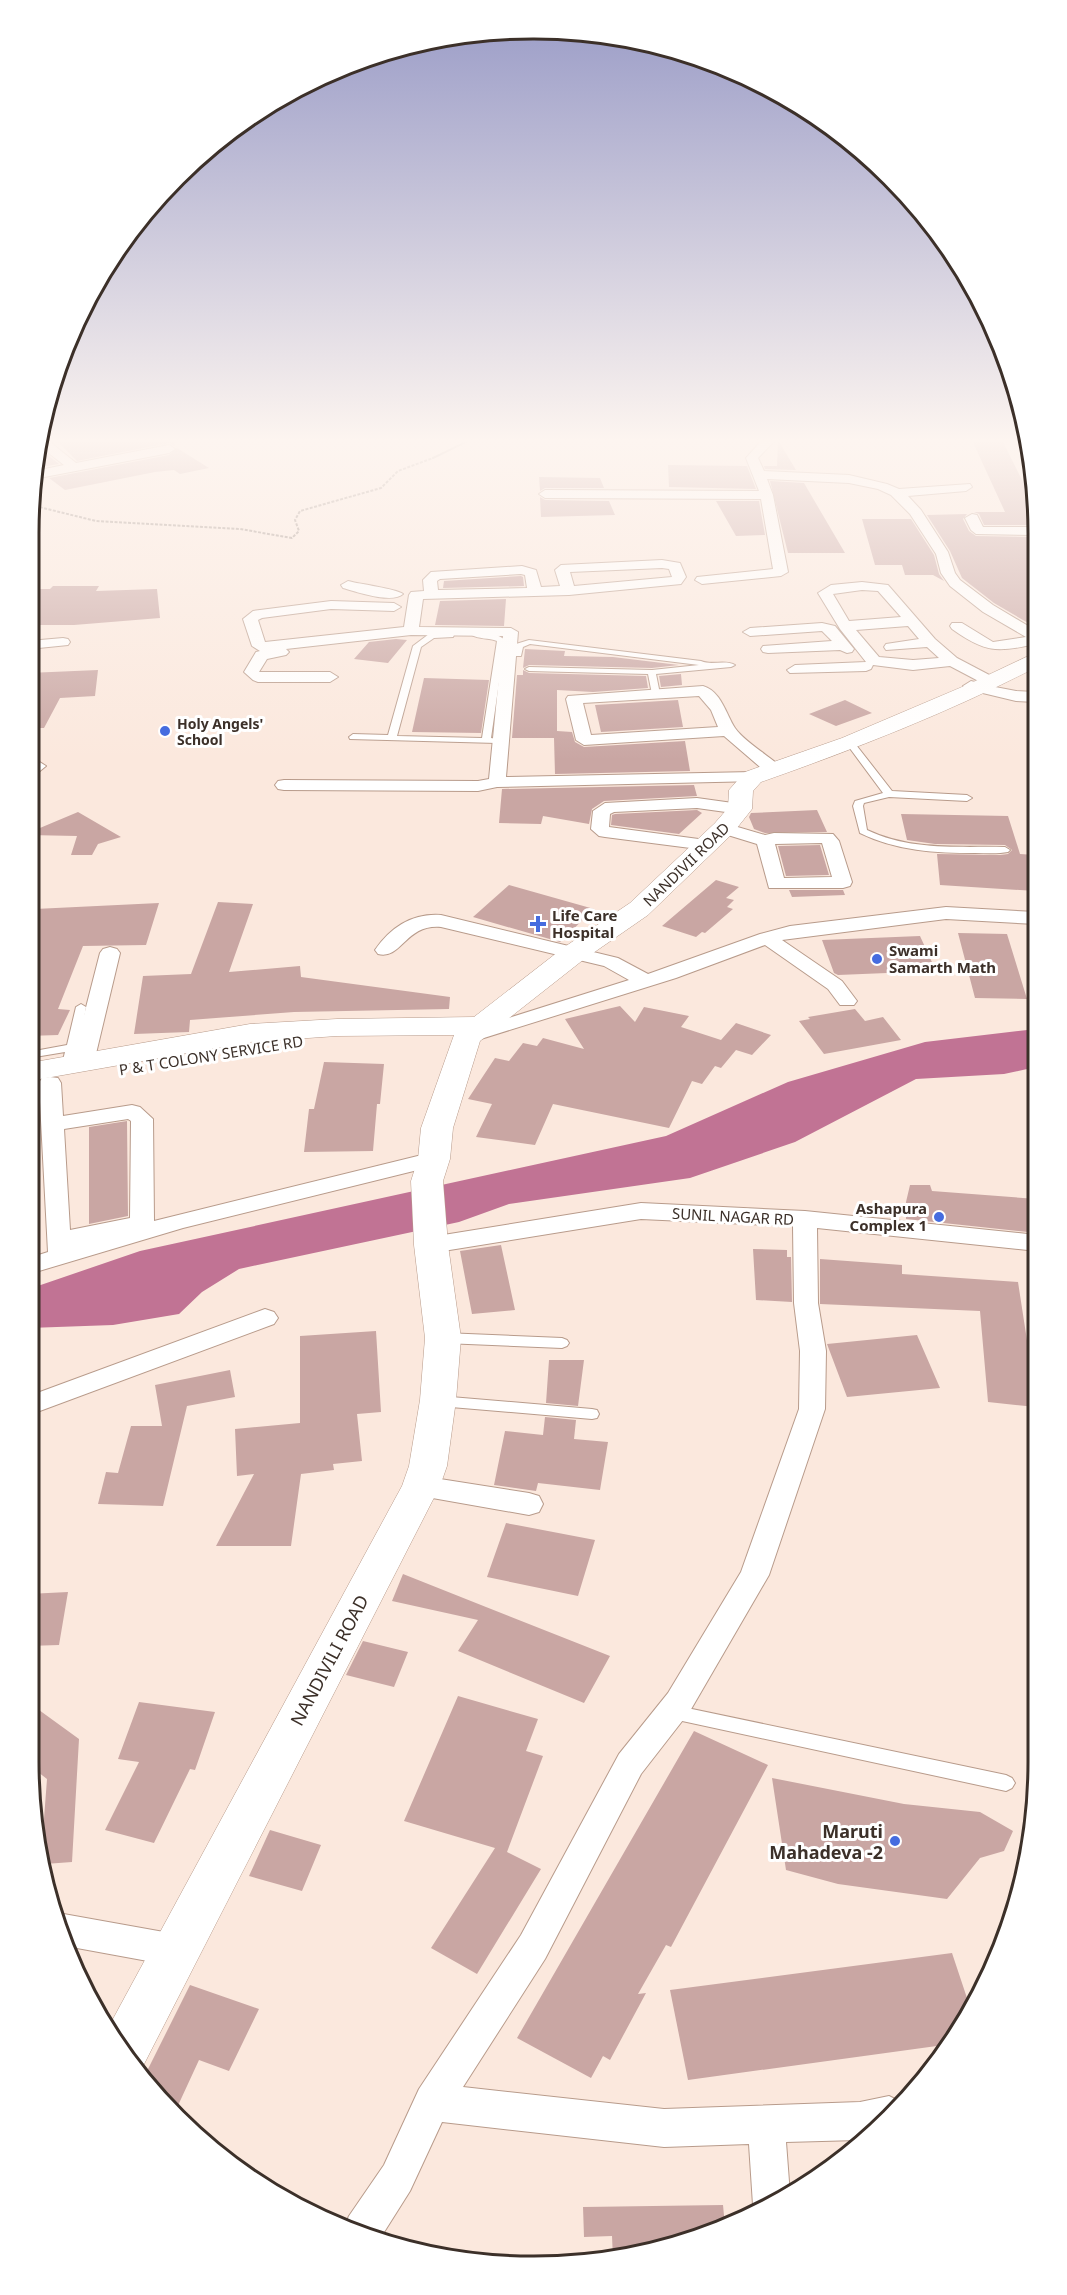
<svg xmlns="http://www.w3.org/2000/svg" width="1067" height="2295" font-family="'Noto Sans',sans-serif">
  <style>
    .water { fill: #c17394 }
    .building { fill: #c9a6a3 }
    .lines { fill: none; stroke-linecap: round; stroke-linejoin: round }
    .lane-casing { stroke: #b89b8b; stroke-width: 2 }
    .street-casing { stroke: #b89b8b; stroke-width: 2 }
    .secondary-casing { stroke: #b89b8b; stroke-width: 1 }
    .path { stroke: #998980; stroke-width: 2; stroke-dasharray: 3 1.5; stroke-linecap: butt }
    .lane { fill: #fff; fill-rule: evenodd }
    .street { fill: #fff; fill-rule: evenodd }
    .secondary { fill: #fff; fill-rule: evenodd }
    .poi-dot { fill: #456cdf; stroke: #fff; stroke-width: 2 }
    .labels { text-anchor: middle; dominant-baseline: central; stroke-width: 6; stroke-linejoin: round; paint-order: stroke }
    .far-poi-label { font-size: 14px; font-weight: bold; fill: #3c3029; stroke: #fff; text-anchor: start }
    .street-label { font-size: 15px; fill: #3c3029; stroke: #fff }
    .poi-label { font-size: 15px; font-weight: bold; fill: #3c3029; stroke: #fff; text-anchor: start }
    .near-street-label { font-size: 18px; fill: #3c3029; stroke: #fff }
    .near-poi-label { font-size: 18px; font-weight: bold; fill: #3c3029; stroke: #fff; text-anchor: end }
    .rim { fill: none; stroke: #3c3029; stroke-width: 3 }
  </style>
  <rect width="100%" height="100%" fill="#fbe8dd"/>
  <!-- water -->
  <path class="water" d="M1036,1029v38l-32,7 -88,5 -121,63 -105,36 -181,26 -50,18 -220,47 -37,23 -23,22 -66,11 -84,3v-39l111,-38 526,-115 122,-54 137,-40z"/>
  <!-- building -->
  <path class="building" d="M54,438h120l1,8 -6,-3 -92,18z
    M971,438h30l33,66v21h-50l-5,-11 -5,-2h31z
    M778,440l18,30 -31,-1 -1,-3h13z
    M177,448l32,20 -29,6 -6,-4 -19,2 -90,18 -16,-12 120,-23z
    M44,452l15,12 -24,4 1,-14z
    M668,465l79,1 9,23 -87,-2z
    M539,477l61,1 4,10h-59l-5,3z
    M770,481l34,2 41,70h-57z
    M540,497l5,3 64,1 6,14 -74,2z
    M716,501h43l6,34 -29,1z
    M967,514l-4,5 6,12 7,5 58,1 1,90 -41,-24 -32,-25 -12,-27 -23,-36z
    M862,519h49l23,36 5,19 5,7 -11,-6h-28l-3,-10h-27z
    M521,576l2,1 1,9 -81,2 1,-7z
    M53,586h46l-3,5 61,-2 3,29 -86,7h-46v-36h22z
    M506,599l-2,27 -69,-1 5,-24z
    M396,639l11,1 -19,23 -34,-4 15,-17z
    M525,649l40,2 -1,5 49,1 66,8 -27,3 -123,-3 -6,3z
    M98,670l-3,26 -35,2 -16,30h-16v-55z
    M523,670l6,3 117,3 2,12 -55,4 -36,-2v41l15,1 3,10 9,5 101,-6 5,30 -135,3 -1,-36h-42l5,-63h6z
    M681,674l1,11 -21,2 -2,-11z
    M424,678l65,2 -8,53 -69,-1z
    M678,700l5,27 -82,5 -6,-27z
    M845,700l27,13 -36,13 -27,-12z
    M694,785l3,11 -93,5 -12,8 -3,15 -46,-8 -2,8 -42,-1 3,-34z
    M697,810l5,3 -23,21 -68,-9 1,-10 3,-1z
    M817,810l10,22 -62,1 -11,-4 -5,-12 2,-4z
    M78,812l43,25 -23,7 -6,11h-21l6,-19 -49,-1v-2z
    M901,814l107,2 12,38 15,1 1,36 -96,-6 -3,-31 63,1 8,-1 4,-4 -7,-5 -70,-1 -28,-4z
    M820,845l9,30 -43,1 -8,-30z
    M716,880l23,7 -13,11 8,2 -7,7 6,2 -28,24 -3,-1 -6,5 -34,-11z
    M509,885l85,24 -34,33 -87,-25z
    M789,890h54l2,5 -53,2z
    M218,902l35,2 -24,68 71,-6 1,11 149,20 -1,12 -155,3 -104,8 -1,12 -55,2 9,-58 48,-2z
    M159,903l-13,42 -63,1 -25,63 12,1 -12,25 -30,1v-98l7,-29z
    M958,933l49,1 20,65 -52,-1z
    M920,936l16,35 -98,4 -4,-2 -12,-33z
    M620,1006l15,16 9,-15 45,9 -8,11 40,13 15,-17 35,12 -19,20 -16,-5 -15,18 -6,-2 -13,18 -10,-3 -23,47 -116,-24 -18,41 -59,-8 16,-33 -24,-5 27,-41 14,3 14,-18 14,3 6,-8 41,11 -19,-30z
    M855,1009l10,12 18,-4 18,23 -77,14 -25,-33 11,-2 -2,-2z
    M324,1062l60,2 -4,40h-3l-4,47 -69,1 5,-43h5z
    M127,1121l1,95 -39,8v-97z
    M910,1185h20l2,6 105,8v34l-131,-14v-17z
    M501,1245l14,65 -43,4 -12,-63z
    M753,1249l34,1v7h4l1,45 -36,-2z
    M820,1259l82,6v9l116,8 10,65h2l6,60 -48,-5 -8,-91 -160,-7z
    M376,1331l5,81 -24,2 5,47 -29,3 1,6 -33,4 -10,72h-75l38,-72 -17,2 -2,-47 65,-6v-87z
    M917,1335l23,53 -93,9 -20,-53z
    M549,1360h35l-6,46 -32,-3z
    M230,1370l5,27 -48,9 -24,100 -65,-2 8,-32 12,1 13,-47h31l-7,-41z
    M545,1417l31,3 -2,19 34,3 -8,48 -62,-7 -2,8 -42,-6 11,-54 38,4z
    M506,1523l89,17 -17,56 -91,-19z
    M403,1574l83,33 124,49 -26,47 -126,-52 20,-31 -86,-19z
    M68,1592l-9,53 -31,1v-52z
    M363,1641l45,11 -14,35 -48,-12z
    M458,1696l80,23 -12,32 17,5 -36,96 34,17 -64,105 -46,-26 64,-100 -91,-27z
    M28,1702l51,37 -7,123 -27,2 -3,-19 5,-66 -18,-14z
    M139,1702l76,10 -20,58 -5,-1 -36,74 -49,-13 34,-68 -21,-3z
    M694,1731l74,34 -97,182 -5,-2 -28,49 8,-1 -36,67 -7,-4 -12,22 -74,-40z
    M772,1778l132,26 76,8 33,19 -9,20 -24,7 -33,41 -109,-15 -52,-14z
    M270,1830l51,15 -19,46 -53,-15z
    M952,1953l17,51 -25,41 -256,35 -18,-90z
    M190,1985l69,24 -30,62 -30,-11 -24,52 -21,-18 -11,-15z
    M723,2205l2,21 -29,14 -83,19 -1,-23 -28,1 -1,-30z"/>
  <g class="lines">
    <!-- lane casing -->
    <g class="lane-casing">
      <path id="lane" d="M450,633l4,2 -1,2 -19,1 -13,9 -24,89 85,2 15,-97c-8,-3 -19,-2 -25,-6 10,-6 24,-2 33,5l-14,98 6,1v4l-147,-4 -1,-2 4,-3 35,1 25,-89 16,-12z
        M529,640l172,21c11,5 24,-2 34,4l-4,2 -75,7 4,20 -4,3 -4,-3 -4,-20 -119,-3 -4,-2 4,-2 123,3 47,-5 -169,-21 -7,3 -2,9h-6l1,-12z
        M850,740l3,1 39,50 75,4 5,3 -5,3 -78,-4 -25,6 -1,3 4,24c44,21 91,16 138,17l5,3 -2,2c-10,2 -22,1 -33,1 -40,0 -78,-2 -115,-20l-7,-27 2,-5 28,-8 -37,-50z
        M81,1004l5,3 -7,40 -7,19 -4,1 -6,-3 3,-12 -36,6v-6l38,-7 9,-38z
        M444,1333l118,5 5,2 2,3 -2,3 -5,2 -118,-5 -5,-2 -2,-3 2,-3z
        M439,1396l153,13 5,1 2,4 -2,4 -5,1 -153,-13 -5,-1 -2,-4 2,-4z
        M673,1705l333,70 6,3 3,5 -3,5 -6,3 -333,-72 -6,-2 -2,-5 2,-5z"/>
    </g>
    <!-- street casing -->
    <g class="street-casing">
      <path id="street" d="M38,438h7l31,25 93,-18 6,4 -6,4 -135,26 1,-8 29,-6 -27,-21z
        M764,438h13l-19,20 6,13 85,4 38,9 12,5 71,-5 2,3 -6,4 -58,5 13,14 27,42 7,21 5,7 33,25 42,25v14c-38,9 -51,8 -83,-15l-2,-3 2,-3h10l31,19 33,-5 -43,-25 -33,-26 -9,-13 -5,-19 -26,-40 -19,-19 -13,-6 -29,-6 -82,-4 6,16 15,77 -7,4 -79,8 -7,-4 2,-3 76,-8 -12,-70 -216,-1 -6,-4 6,-4 214,1 -13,-33z
        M972,514l5,1 6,12h51v8l-58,-1 -5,-4 -6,-12z
        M662,560l18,3 6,14 -5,7 -112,11 -146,4 -4,28 92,1 7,4 -12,145 247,-5 6,1 2,4 -2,4 -262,6 -19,4 -194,-1 -6,-1 -3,-4 3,-4 6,-1 194,1 11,-2 14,-143 -92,-1 -125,14 3,3 -3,3 -19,4 -8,13h71l8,5 -8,5h-72l-5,-2 -9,-8 12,-20 4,-1 -8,-5 -9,-27 10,-8 78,-10 63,2 7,4 -7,4 -63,-2 -69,9 -4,2 7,22 139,-15 5,-32 2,-3 13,-1 -1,-11 8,-8 91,-6 14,4 5,17 19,-1 -5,-16 6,-5zM662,568l7,1 3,8 -98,9 -4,-14zM521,574l4,1 2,13 -89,2 -1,-9 3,-2z
        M348,581c11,3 49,8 55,13 -11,10 -46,-2 -60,-6l-2,-3z
        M862,582l26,3 47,54 22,19 38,20 3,3 -8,5 26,5 19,1v10l-19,-1 -50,-12 -3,-3 8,-5 15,4 -36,-19 -37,4 -40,-5 -2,4 -5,2 -76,2 -3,-3 8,-5 71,-3 -26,-33 -22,-36 13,-8zM862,590l16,1 23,26 -52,4 -16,-27zM908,626l11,13 -33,5 -2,3 2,3 41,-3 12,11 -26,2 -34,-3 -23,-27z
        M822,623l13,3 19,23 -2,3 -5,1 -7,-3 -72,3 -5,-1 -2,-3 2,-3 69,-5 -10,-10 -72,5 -7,-4 7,-4z
        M63,638l5,1 2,3 -2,3 -39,4v-8z
        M703,686c18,5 23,28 32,42 8,12 32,27 44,37l2,4 -2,4h-12l-43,-37 -140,9 -8,-5 -10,-41 2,-3zM699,696l12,14 7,17 -127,8 -8,-32z
        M38,761l8,5 -11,9 -6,1v-12z
        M697,798l43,6 6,1 3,4 -3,4 -6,1 -43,-6 -83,4 -4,2 -1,13 97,13 6,1 3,4 -3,4 -6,1 -101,-13 -6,-1 -8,-7 2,-18 12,-8z
        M724,823l41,12 9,-2 59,1 6,7 13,41 -2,4 -7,2h-74l-12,-44 -39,-12 -3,-4 3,-4zM822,843l10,34 -48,1 -9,-34z
        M946,907l90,5v12l-90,-5 -164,21 60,41 15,20 -3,4h-14l-12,-16 -63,-44 -89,33 -208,65 -7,-2 -3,-4 3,-4 168,-53 -25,-14 -163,-39c-36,-3 -39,33 -63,27l-3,-4c16,-23 38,-37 66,-35l177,43 30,16 112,-40 30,-8z
        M110,947l7,2 3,4 -26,109 -4,4 -7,2 -7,-2 -4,-4 28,-109 3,-4z
        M50,1077l8,1 3,5 2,33 69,-11 8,2 13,12 1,102 280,-69 8,2 3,5 -3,5 -259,64 -154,46v-16l19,-6 -9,-169 3,-5zM128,1119l3,2 -1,97 -60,12 -6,-101z
        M641,1203l164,8 232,24v16l-220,-23 1,75 8,48 -1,58 -56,166 -79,136 -49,63 -96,185 -82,128 201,22 196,-7 29,-6 14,7 -45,37 -72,2 4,53 -34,17 -3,-7 -4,-61 -85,3 -222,-25 -32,69 -29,46 -35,-14 3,-7 35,-51 35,-76 102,-154 98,-181 49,-61 73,-121 58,-163 1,-58 -6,-48 -1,-77 -152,-7 -210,34 -8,-2 -4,-6 4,-6 8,-2z
        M265,1309l9,3 4,6 -4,6 -245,91v-19z
        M421,1476l108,17 10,3 4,8 -4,8 -10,3 -108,-19 -10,-3 -4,-7 4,-7z
        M58,1913l117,21 12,4 5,12 -5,12 -12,4 -109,-20 -11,-22 -1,-9z"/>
    </g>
    <!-- secondary casing -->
    <g class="secondary-casing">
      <path id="secondary" d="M1035,653v15c-88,45 -180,81 -274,114l-8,9 -1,18 -19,24 -85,82 -65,45 -103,81 -27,87 -3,31 -7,22 5,64 13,93 -5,62 -9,66 -7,20 -299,584 -4,1 -30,-41 295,-544 7,-20 11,-66 5,-62 -11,-93 -3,-64 7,-22 3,-31 33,-93 -117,1 -87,6 -221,39v-18l221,-39 87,-5 137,-2 89,-69 67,-45 85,-80 13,-15 1,-18 16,-18 97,-34 127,-54z"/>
    </g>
    <!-- path -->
    <path class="path" d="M470,440l-37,18 41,-20
      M31,505l65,16 144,8 52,9 7,-7 -4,-11 5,-9 81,-23 17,-17 35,-13"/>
    <!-- lane -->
    <use href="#lane" class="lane"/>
    <!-- street -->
    <use href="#street" class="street"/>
    <!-- secondary -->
    <use href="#secondary" class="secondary"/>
  </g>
  <!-- sky -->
  <linearGradient id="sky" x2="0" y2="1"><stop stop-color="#989ac6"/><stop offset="0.58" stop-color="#fdf5f0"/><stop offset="1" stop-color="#fdf5f0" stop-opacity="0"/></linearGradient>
  <rect width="1067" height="760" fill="url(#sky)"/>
  <!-- markers -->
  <g class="poi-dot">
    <circle cx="165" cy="731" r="6"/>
    <path d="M535 915h6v6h6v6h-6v6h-6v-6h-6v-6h6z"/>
    <circle cx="877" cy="959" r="6"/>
    <circle cx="939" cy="1217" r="6"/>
    <circle cx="895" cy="1841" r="6"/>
  </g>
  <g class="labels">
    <!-- far-poi labels -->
    <g class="far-poi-label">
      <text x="177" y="723">Holy Angels'<tspan x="177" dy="16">School</tspan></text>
    </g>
    <!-- street labels -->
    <g class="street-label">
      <text transform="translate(686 864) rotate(-44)">NANDIVII ROAD</text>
      <text transform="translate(211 1055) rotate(-9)">P &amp; T COLONY SERVICE RD</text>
      <text transform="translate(733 1216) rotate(3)">SUNIL NAGAR RD</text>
    </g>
    <!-- poi labels -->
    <g class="poi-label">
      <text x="552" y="915">Life Care<tspan x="552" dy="17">Hospital</tspan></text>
      <text x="889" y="950">Swami<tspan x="889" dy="17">Samarth Math</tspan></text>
      <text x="927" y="1208" text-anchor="end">Ashapura<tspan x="927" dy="17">Complex 1</tspan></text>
    </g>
    <!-- near-street labels -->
    <g class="near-street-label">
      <text transform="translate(329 1660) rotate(-62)">NANDIVILI ROAD</text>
    </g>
    <!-- near-poi labels -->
    <g class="near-poi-label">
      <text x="883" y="1831">Maruti<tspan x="883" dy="21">Mahadeva -2</tspan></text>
    </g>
  </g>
  <!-- crop -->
  <path d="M0 0H1067V2295H0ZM533 39H534A494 494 0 0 1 1028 533V1762A494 494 0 0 1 534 2256H533A494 494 0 0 1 39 1762V533A494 494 0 0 1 533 39Z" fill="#fff" fill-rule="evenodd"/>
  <path class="rim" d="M533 39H534A494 494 0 0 1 1028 533V1762A494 494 0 0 1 534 2256H533A494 494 0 0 1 39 1762V533A494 494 0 0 1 533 39Z"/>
</svg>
